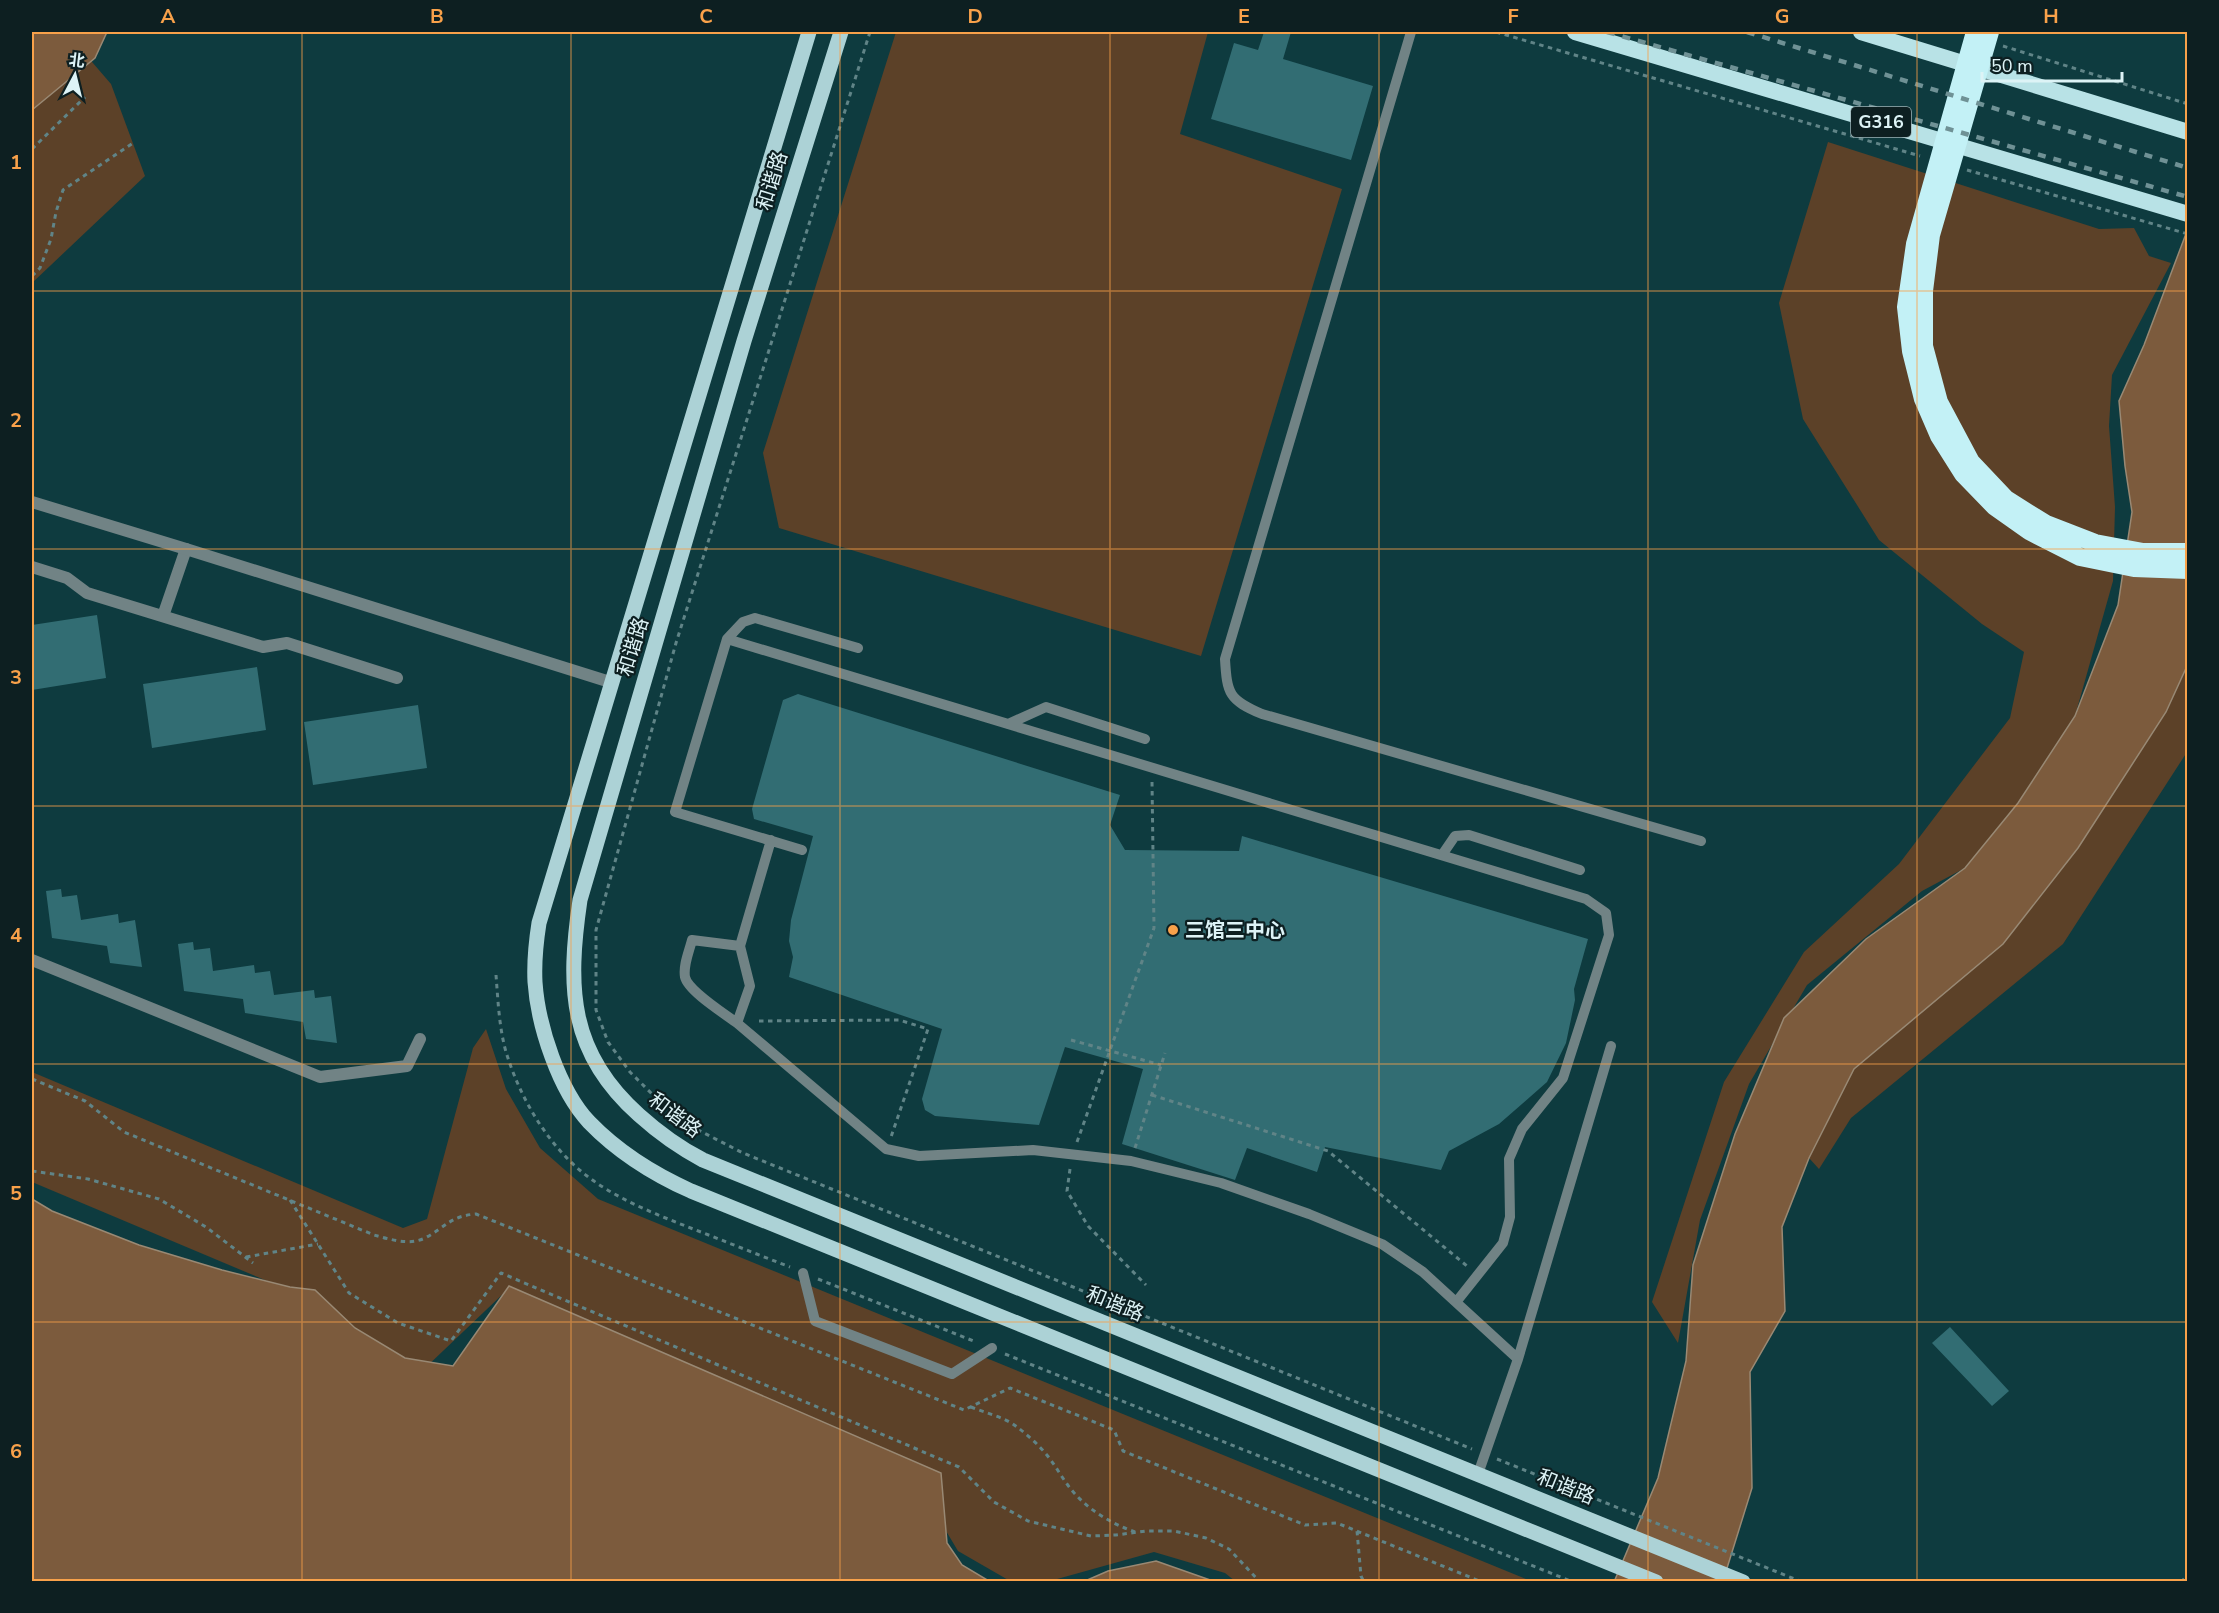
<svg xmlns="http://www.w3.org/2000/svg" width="2219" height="1613" font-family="'Nunito Sans','Noto Sans SC',sans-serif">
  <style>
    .green { fill: #5c4128 }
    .water { fill: #7c5b3d; stroke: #998974; stroke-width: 1.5 }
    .building { fill: #326d73 }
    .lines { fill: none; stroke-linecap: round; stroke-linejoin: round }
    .path { stroke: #608487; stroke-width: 3; stroke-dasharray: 4.5 4.5; stroke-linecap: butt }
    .service { stroke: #718385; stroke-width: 10 }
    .minor { stroke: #718385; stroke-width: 12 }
    .tertiary { stroke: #718385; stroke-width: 12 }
    .primary { stroke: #acd2d6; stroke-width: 15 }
    .trunk { stroke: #b8e2e6; stroke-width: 16 }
    .motorway { stroke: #c3f1f6; stroke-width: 18 }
    .rail { stroke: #6f9195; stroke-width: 4.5; stroke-dasharray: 8 8; stroke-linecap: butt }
    .grid { fill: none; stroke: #f8a14a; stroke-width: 1.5; stroke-opacity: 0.55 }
    .poi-dot { fill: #f8a14a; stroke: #0d1f21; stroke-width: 2 }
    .labels { text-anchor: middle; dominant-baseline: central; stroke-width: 4.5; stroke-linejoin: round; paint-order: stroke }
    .shield { fill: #0d1f21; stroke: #9fb3b6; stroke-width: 1.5 }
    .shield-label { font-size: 18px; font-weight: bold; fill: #ddf3f6 }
    .street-label { font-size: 20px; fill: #ddf3f6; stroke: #0d1f21 }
    .poi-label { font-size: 20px; font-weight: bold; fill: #ddf3f6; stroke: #0d1f21; text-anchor: start }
    .neatline { fill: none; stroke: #f8a14a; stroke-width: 2 }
    .grid-label { font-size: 20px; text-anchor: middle; font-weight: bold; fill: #f8a14a }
  </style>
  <rect width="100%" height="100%" fill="#0e3b3f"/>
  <!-- green -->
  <path class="green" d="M896,32h312l-28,102 162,55 -141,467 -422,-128 -16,-75z
    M80,48l31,36 34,92 -113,107v-196z
    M1828,142l271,87 35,-1 15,28 22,7 -59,112 -3,51 6,81 -2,74 -38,135 -57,87 -53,65 -43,23 -115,94 -58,99 -49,136 -22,123 -26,-41 72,-220 80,-130 95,-88 111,-146 14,-66 -42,-28 -103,-84 -76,-121 -24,-116z
    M2187,666v86l-124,192 -212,174 -32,51 -10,-11 45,-89 149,-125 75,-96 88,-136z
    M486,1029l20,60 34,59 58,51 933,382h-296l-10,-8 -71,-21 -104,29h-40l-52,-30 -46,-77 -406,-183 -83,79 -125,-76 -266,-112v-110l371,156 24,-9 46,-171z"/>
  <!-- water -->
  <path class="water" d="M32,32h75l-12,26 -63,52z
    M2187,231v435l-21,46 -88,136 -75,96 -149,125 -45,89 -27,69 3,84 -35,61 2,116 -29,93 -109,1 44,-104 28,-117 7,-96 42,-131 49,-116 82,-79 99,-71 53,-65 57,-87 43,-111 14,-93 -7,-46 -6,-65 25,-56z
    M32,1199l20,12 87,34 83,25 68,17 25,3 40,38 50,30 48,8 56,-80 432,187 6,70 15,22 27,16h-957z
    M1156,1561l57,20h-128l23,-10z"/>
  <!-- building -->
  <path class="building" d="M1264,32h27l-8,27 90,27 -22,74 -140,-41 23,-76 24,7z
    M97,615l9,63 -74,12v-65z
    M257,667l9,63 -114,18 -9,-64z
    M798,694l322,101 -10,30 15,25 114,1 3,-15 346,103 -14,50 1,11 -9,43 -19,39 -48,42 -50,27 -8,19 -116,-23 -8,25 -70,-24 -12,32 -113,-36 21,-75 -78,-22 -26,78 -104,-9 -10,-6 -3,-11 20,-70 -153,-52 4,-20 -4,-16 2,-21 22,-84 -59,-17 -2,-10 31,-109z
    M418,705l9,63 -114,17 -9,-63z
    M61,889l1,8 15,-2 4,25 37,-6 1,9 16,-3 7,47 -32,-4 -3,-17 -55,-8 -6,-47z
    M193,942l1,8 16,-2 3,23 41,-6 1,8 15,-2 4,24 40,-5 1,8 16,-2 6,47 -31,-4 -3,-17 -58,-9 -2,-14 -59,-8 -6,-47z
    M1950,1327l59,64 -17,15 -60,-63z"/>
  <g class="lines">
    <!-- path -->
    <path class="path" d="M870,32l-194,611 -80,287v80l12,32 22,30 27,27 43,32 43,22 729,296
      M1496,32l424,124
      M2003,46l185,58
      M32,149l53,-52
      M1967,170l221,64
      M32,276l8,-8 11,-29 5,-27 7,-22 70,-47
      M496,975c2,25 3,52 10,77 14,46 42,94 81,124 30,23 66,37 101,51 34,13 68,27 102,40
      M759,1021l140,-1 29,9 -37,108
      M1071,1040l90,25
      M32,1079l53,22 39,31 250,103c15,4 35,11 51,3 21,-11 25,-22 51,-24l488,196 46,-22 104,42 9,21 182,74 32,-2 145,59
      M1152,1095l176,56 139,115
      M1077,1142l77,-214 -2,-147
      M1135,1148l30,-95
      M1070,1169l-3,22 21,35 58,59
      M32,1171l56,8 71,20 47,28 47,36
      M290,1200l59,93 49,30 53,18 50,-68 458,194 35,35 34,19 63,15 25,-1 30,-4h28l32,7 23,11 31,33
      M246,1257l72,-13
      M818,1279l158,63
      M1005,1354l568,228
      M971,1407c14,6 34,10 46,20 12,9 24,20 33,32 9,12 16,26 27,37 16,17 36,28 58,36
      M1497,1459l305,123
      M1357,1531l4,45 3,6
      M2181,1582l7,-7"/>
    <!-- service -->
    <path class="service" d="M1411,32l-186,627c2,35 4,41 37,55l439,127
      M727,639l16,-17 12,-4 103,30
      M1008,724l38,-17 99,32
      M771,840l-31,106 10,40 -13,37 149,126 33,7 114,-6 98,11 90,22 88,31 73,30 41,28 95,87
      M802,850l-127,-38 52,-173 859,260 20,14 3,22 -46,143 -41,51 -13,30 1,58 -7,26 -46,58
      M1442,855l13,-19 14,-1 111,35
      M737,1023c-12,-9 -49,-32 -52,-46 -2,-12 4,-25 7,-37l48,6
      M803,1273l12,48 137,53 40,-26
      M1478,1474l40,-115 93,-313"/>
    <!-- minor -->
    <path class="minor" d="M32,567l35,11 20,15 176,54 24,-4 110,35
      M163,616l23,-67
      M32,960l288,117 87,-11 13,-27"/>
    <!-- tertiary -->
    <path class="tertiary" d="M32,502l154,47 424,133"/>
    <!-- primary -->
    <path class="primary" d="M809,32l-270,891c-3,19 -5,39 -4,59 3,44 24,108 54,140 29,30 64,52 102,69l965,391
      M841,32l-97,309 -164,559c-13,88 -11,153 59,215 20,18 41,33 64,45l1040,422"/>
    <!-- trunk -->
    <path class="trunk" d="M1575,32l613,182
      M1861,32l327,100"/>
    <!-- motorway -->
    <path class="motorway" d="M1975,32l-60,212 -9,63 5,44 12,48 16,37 24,38 32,33 34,24 51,26 54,11 54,2
      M1990,32l-59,203 -7,56v55l15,56 32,60 35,37 40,25 49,19 48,9h45"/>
    <!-- rail -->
    <path class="rail" d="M1607,32l581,165
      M1747,32l441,136"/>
  </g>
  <!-- grid -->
  <path class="grid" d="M302,32v1550M571,32v1550M840,32v1550M1110,32v1550M1379,32v1550M1648,32v1550M1917,32v1550M32,291h2156M32,549h2156M32,806h2156M32,1064h2156M32,1322h2156"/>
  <!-- markers -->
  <circle class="poi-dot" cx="1173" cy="930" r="6"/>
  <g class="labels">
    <!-- shield labels -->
    <rect class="shield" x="1851" y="107" width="60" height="30" rx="4.5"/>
    <g class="shield-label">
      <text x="1881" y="122">G316</text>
    </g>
    <!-- street labels -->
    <g class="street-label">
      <text transform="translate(772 181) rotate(-73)">和谐路</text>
      <text transform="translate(633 647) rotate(-73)">和谐路</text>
      <text transform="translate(675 1115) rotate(37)">和谐路</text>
      <text transform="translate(1115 1304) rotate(22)">和谐路</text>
      <text transform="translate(1566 1487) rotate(22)">和谐路</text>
    </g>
    <!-- poi labels -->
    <g class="poi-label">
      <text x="1185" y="930">三馆三中心</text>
    </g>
  </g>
  <!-- border -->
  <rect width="2219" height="1613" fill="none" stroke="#0d1f21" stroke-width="66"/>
  <!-- north arrow -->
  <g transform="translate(75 75) rotate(7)" stroke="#0d1f21" stroke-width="4.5" paint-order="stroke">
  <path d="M0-4.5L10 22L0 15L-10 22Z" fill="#ddf3f6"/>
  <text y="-9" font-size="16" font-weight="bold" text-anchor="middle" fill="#ddf3f6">北</text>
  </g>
  <!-- scale -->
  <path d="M1982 72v9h140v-9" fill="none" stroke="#ddf3f6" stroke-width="3"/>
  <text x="1991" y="72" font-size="18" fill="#ddf3f6" stroke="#0d1f21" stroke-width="4.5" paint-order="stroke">50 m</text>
  <rect x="33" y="33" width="2153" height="1547" class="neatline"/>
  <g class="grid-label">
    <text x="168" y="23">A</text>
    <text x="437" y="23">B</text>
    <text x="706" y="23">C</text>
    <text x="975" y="23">D</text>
    <text x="1244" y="23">E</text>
    <text x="1513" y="23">F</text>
    <text x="1782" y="23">G</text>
    <text x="2051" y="23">H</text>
    <text x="16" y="169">1</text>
    <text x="16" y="427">2</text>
    <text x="16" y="684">3</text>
    <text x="16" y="942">4</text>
    <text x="16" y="1200">5</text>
    <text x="16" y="1458">6</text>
  </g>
</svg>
